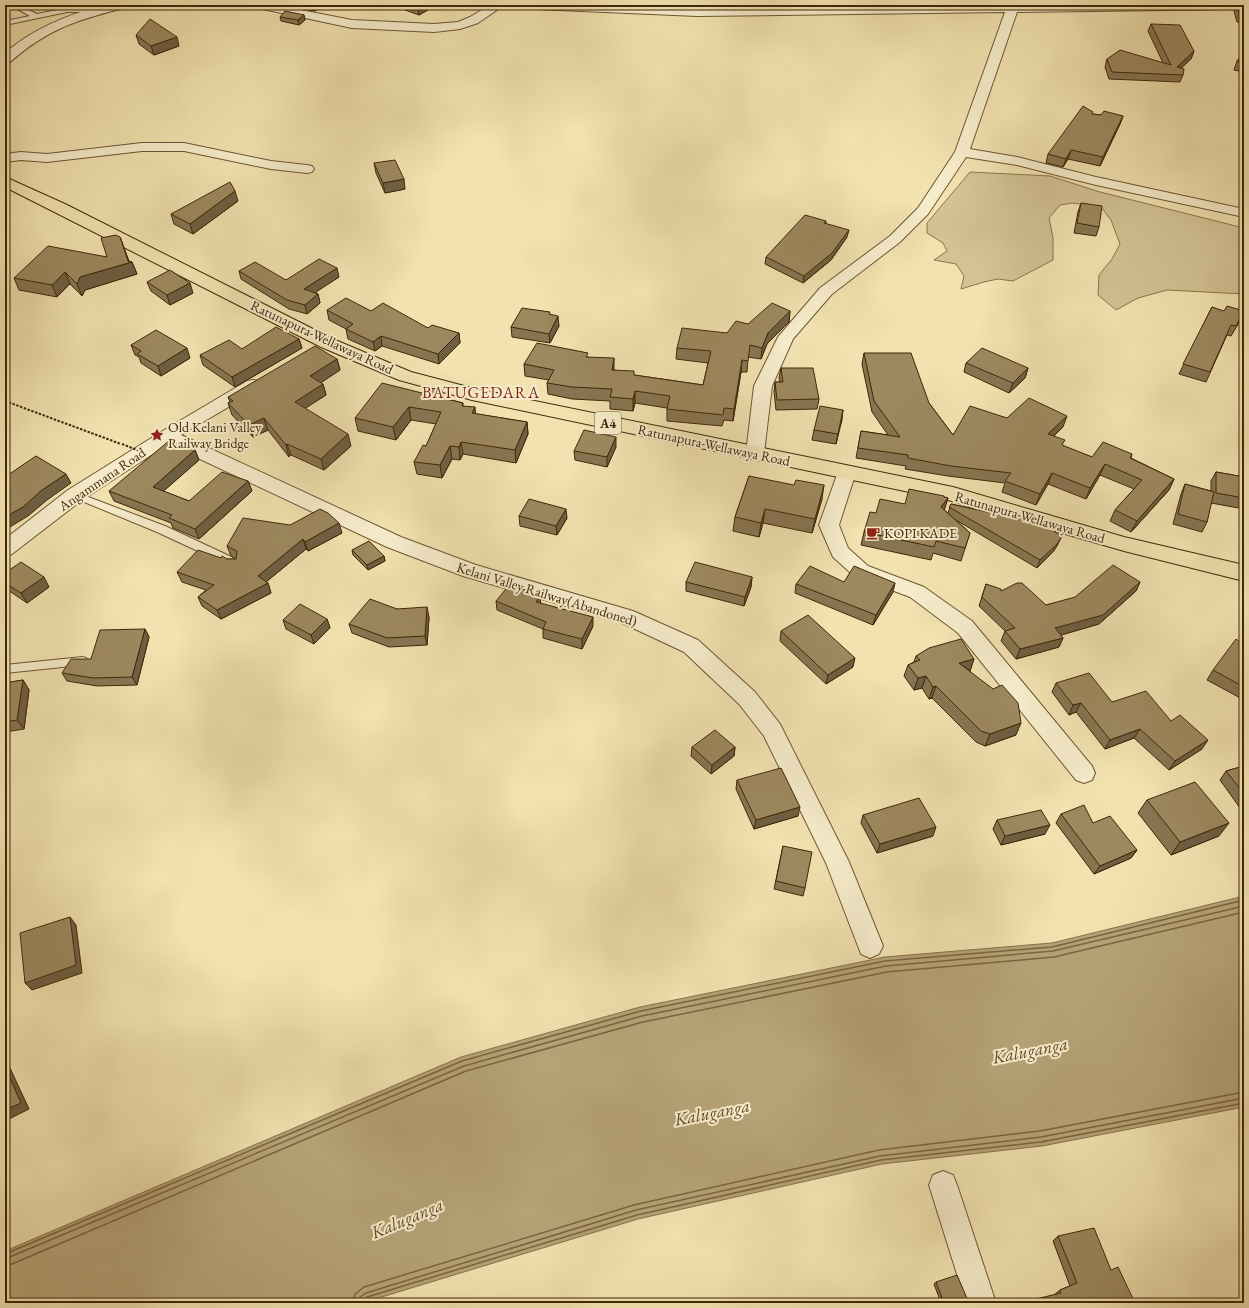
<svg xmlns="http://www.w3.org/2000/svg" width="1249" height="1308" font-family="'EB Garamond',serif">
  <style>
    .green { fill: #d3c293; stroke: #8a744e }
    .water { fill: #b5a276; stroke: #87714a }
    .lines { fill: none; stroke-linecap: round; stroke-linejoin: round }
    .shore { stroke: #7b643f; stroke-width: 1.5 }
    .lane-casing { stroke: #6d5632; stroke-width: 2 }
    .street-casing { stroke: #6d5632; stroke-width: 2 }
    .highway-casing { stroke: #412708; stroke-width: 2 }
    .path { stroke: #412708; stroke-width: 2; stroke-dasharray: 2.5 1.5; stroke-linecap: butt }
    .lane { fill: #f6eccb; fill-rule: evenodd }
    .street { fill: #f6eccb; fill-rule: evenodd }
    .highway { fill: #f1e2af; fill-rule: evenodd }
    .path-bridge { stroke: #412708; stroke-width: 2; stroke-dasharray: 2.5 1.5; stroke-linecap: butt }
    .wall { fill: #877552; stroke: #412708 }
    .shaded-wall { fill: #6e5f42; stroke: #412708 }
    .building { fill: #9d885f; stroke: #412708 }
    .labels { text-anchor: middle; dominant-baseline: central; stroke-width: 4; stroke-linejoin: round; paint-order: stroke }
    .shield { fill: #f6eccb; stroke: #776242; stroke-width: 1 }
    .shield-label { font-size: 13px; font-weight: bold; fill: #412708 }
    .street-label { font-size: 14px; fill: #412708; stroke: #f6eccb }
    .poi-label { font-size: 14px; fill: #412708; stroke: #f6eccb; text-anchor: start }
    .quarter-label { font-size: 16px; letter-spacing: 1px; fill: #7a1f14; stroke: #f6eccb }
    .near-water-label { font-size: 18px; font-style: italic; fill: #644c29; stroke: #f6eccb }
  </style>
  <rect width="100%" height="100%" fill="#f1e2af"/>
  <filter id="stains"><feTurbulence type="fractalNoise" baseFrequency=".005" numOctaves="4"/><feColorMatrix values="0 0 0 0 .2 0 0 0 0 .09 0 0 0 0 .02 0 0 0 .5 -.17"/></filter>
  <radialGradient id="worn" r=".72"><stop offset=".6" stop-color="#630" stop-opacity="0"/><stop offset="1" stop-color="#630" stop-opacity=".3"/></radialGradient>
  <!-- green -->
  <path class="green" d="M970,172l80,4 50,16 144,36v66l-77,-4 -29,8 -22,12 -18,-15 1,-20 13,-16 8,-15 -9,-24 -10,-13 -29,-4 -12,2 -11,13 4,20v22l-40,21 -15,-2 -14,3 -23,7 3,-13 -8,-12 -22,-4 13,-9 -4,-8 -16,-10v-10z"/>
  <!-- water -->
  <path class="water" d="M1244,896v211l-202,39 -160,18 -244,55 -276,84h-357v-52l456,-194 179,-50 245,-50 167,-14z"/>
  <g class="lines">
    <!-- shore -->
    <path class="shore" d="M5,1254l457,-193 179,-50 244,-50 167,-14 192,-47
      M5,1259l459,-193 178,-50 244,-50 167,-15 191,-45
      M5,1265l7,-1 454,-193 177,-49 244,-50 167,-15 190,-45
      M353,1303l2,-9 9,-7 270,-82 245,-55 161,-19 204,-39
      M359,1303l1,-6 6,-4 270,-83 244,-54 161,-19 203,-39
      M364,1303l3,-6 270,-82 244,-55 160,-18 203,-39"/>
    <!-- lane casing -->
    <g class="lane-casing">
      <path id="lane" d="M10,5h8l19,9 30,-6h30l3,2 -3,2h-30l-62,13v-4l25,-5z
        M75,492l90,34 73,34 1,3 -1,3h-8l-73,-34 -85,-35 -2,-2 2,-2z
        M82,657l4,1 2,3 -2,3 -4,1 -77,8v-8z"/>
    </g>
    <!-- street casing -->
    <g class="street-casing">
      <path id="street" d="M106,5h24l-2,2c-48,12 -80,21 -119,56l-4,1v-11c29,-25 64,-39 101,-48z
        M252,5h23l77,15 82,4 24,-2 12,-5 20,-12h14l-26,18 -18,6 -26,3 -82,-4 -94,-20z
        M506,5h99l92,3 318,-3h229v4l-227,3 -47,137 47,8 79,20 148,32v8l-148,-32 -79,-20 -51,-8 -38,57 -28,28 -68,52 -39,45 -21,47 -8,67 -3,4 -6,2 -6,-2 -3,-4 8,-67 24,-49 42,-49 70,-52 28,-28 37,-56 50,-140 -308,4 -185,-8z
        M142,143h42l87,18 36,4 5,1 2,3 -2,3 -5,1 -36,-4 -87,-18h-42l-95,11 -26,-2 -16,2v-8l16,-2 26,2z
        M253,380l6,1 3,4 -3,4 -78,46 220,102 75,28 157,46 65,29 57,52 25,32 69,138 34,84 -4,8 -9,4 -9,-4 -35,-91 -62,-127 -25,-32 -55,-52 -64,-30 -157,-46 -76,-29 -219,-103 -86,56 -70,54 -7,2v-17l63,-49 93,-58 86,-51z
        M847,466l6,2 3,4 -17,53 9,23 20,18 56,21 48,34 120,145 3,7 -3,7 -8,3 -8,-3 -118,-147 -48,-36 -56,-21 -21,-19 -14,-32 19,-53 3,-4z
        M943,1171l10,4 4,10 39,118h-30l-37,-118 4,-10z"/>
    </g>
    <!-- highway casing -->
    <g class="highway-casing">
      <path id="highway" d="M5,177l60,27 268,135 78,33 61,16 481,99 171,50 120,28v16l-120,-30 -172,-50 -480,-101 -73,-20 -78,-33 -316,-160z"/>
    </g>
    <!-- path -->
    <path class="path" d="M5,401l116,43"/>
    <!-- lane -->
    <use href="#lane" class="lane"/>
    <!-- street -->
    <use href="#street" class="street"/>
    <!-- highway -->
    <use href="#highway" class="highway"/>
    <!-- path-bridge -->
    <path class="path-bridge" d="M122,444l25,10"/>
  </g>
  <!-- wall -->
  <path class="wall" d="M294,5h29l-8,6 -21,-4z
    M391,5h49l-5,1 -16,9z
    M1236,5h8v18l-7,-1 -3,-11z
    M304,15l1,5 -6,5 -18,-4 -1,-4z
    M1151,24l43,27 -3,8 -10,9 2,7 -3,7 -71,-3 -4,-12 2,-8 56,4 -15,-32z
    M136,35l43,11 -25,9 -15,-11z
    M1244,52v20l-10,-2 3,-9z
    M1093,114l8,1 22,1 -3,8 -20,42 -32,-7 -5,8 -17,-4 2,-9z
    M374,163l31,26 -20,4 -9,-20z
    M238,201l-45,33 -19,-10 -3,-10z
    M1081,203l18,24 -3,9 -22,-3 4,-21z
    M826,221v3l21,13 -16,23 -28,23 -38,-19 1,-7z
    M120,237l9,24 3,1 5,12 -52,16 -3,6 -12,-12 -13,13 -38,-7 -5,-12 93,-21z
    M239,271l47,9 53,-3 -24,15 3,2 2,9 -13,11 -18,-5 -48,-30z
    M147,282l46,11 -23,12 -19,-14z
    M1212,307l28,14 -9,15 -4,-1 -21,47 -27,-8z
    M327,310l44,1 57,17 31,5 1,10 -21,21 -57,-18 -7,5 -27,-12 -2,-10 -17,-9z
    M790,311l-1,11 -22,22 -6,15 -13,-2 -1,15h-6l-8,49 -9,-1 -2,6 -55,-5v-13l-32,-5 -2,8 -23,-2v-8l-38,-2 -24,-5 -1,-11 2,-3 -24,-4 -1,-12 64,-7 26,13 20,5 69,10 5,-22 -32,-4 1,-11 50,-15 21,-9z
    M550,314l9,12 -9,17 -38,-6 -1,-10z
    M299,339l3,9 -67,39 -32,-22 -3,-10 42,-6z
    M131,345l59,13 -29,18 -20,-13 -2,-6 -4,-2z
    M864,353l65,50 24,32 54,-17 56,9 -9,9 9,10 29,11 40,-3 -1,4 43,21 -5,11 -38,42 -21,-11 5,-11 19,-21 -34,-14 -14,24 -38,-15 -12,21 -34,-13 3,-9 -57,-7 -43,-7 1,-3 -50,-8 5,-27 27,4 -16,-23 -10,-48z
    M337,359l3,11 -20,13 3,1 3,11 -21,13 46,38 -27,24 -33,-15 -2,2 -21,-27 -15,7 -21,-22 -4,-12 2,-1 -2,-5z
    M966,363l62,5 -3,10 -16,15 -45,-21z
    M781,368l38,31 -2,10 -41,1 -2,-18 1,-10h5l-1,-4z
    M443,398l20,5v3l13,8 51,8 1,12 -12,29 -53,-9 -3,6 -8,-1 -10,19 -25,-4 -3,-12 12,-16 10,-22 -25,-4 -15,20 -38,-9 -3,-13z
    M843,410l-7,34 -24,-4 2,-10z
    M616,447l-9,20 -32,-7 -1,-9z
    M195,450l4,10 -36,31 26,10 59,-20 4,10 -53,48 -26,-11 -2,-5 -57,-22 -5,-10z
    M1216,472l28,5v32l-33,-6 -4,19 -5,10 -29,-8 8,-30 4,-10 26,7v-10z
    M749,476l73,23 -10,34 -49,-10 -4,14 -26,-6 2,-14z
    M944,497l4,1 -4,12 4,3 3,-9 44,9 1,-2 62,33 -5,8 -16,16 -81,-48 14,13 -9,28 -28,-8 -2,7 -70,-15 3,-13 12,-19 29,-9z
    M519,516l48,2 -10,17 -37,-9z
    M342,533l-34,18 -2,-2 -40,33 2,1 3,10 -50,26 -19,-13 -4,-9 8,-7 -24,-8 -5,-10 44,-14 6,1h9l-5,-3 -4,-10z
    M352,550l32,6 1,5 -17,9 -15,-15z
    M5,573l44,14 -22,16 -22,-15z
    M752,577l-1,10 -7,19 -58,-15v-9z
    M844,582l49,10 -20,33 -78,-32 1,-9z
    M1140,582l-4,9 -37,33 -38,11 2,3 -4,9 -43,12 -15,-18 4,-10 -26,-25 7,-22 15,7 45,14z
    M496,601l97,25 -11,23 -39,-11v-9l-46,-19z
    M397,609l32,8 -2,28 -38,2 -37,-14 -3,-9z
    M327,619l3,9 -16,16 -28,-15 -3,-9z
    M145,629l4,8 -12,48 -40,1 -30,-5 -5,-8 29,-14z
    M781,631l72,36 -27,17 -46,-43z
    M1244,636v64l-37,-20 6,-10 27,-28z
    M916,656l58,3 -4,12 46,64 -31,11 -9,-4 -44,-44 -3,1 -7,-11 -8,2 -10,-14 4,-11 6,-3z
    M23,680l6,10 -5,39 -19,3v-49z
    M1056,683l56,19 59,19 31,28 -33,21 -35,-32 -29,11 -29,-37 -7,3 -17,-23z
    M692,747h43l-1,9 -23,18 -20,-18z
    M1244,766v40l-4,2 -20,-28 6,-9z
    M737,780l61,36 -44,13 -18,-40z
    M1147,800l72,36 -48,19 -33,-42z
    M1061,814l32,9 44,27 -6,8 -37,16 -38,-51z
    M863,815l70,21 -56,17 -16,-30z
    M997,820l48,14 -44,11 -8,-16z
    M783,846l22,42 -2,8 -29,-7z
    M1058,1236l53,34 24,33 -81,-8 6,-5 10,-4 -17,-45z
    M936,1282l33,21h-28l-7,-19z"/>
  <!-- shaded-wall -->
  <path class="shaded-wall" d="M314,5h9l-8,6z
    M423,5h17l-5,1 -16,9 -1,-7z
    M304,15l1,5 -6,5 -1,-5z
    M177,37l2,9 -25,9 -3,-9z
    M1194,51l-3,8 -17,16 3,-8z
    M1123,116l-3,8 -20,42 3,-9z
    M1071,150l-3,9 -5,8 3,-8z
    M404,179l1,10 -20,4 -2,-10z
    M235,191l3,10 -45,33 -3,-10z
    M849,230l-2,7 -16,23 -28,23 1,-7z
    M120,237l9,25h3l5,12 -52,16 -3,6 -5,-12 3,-7 49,-14z
    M337,268l2,9 -32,21 -3,-9z
    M65,272l5,12 -13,13 -5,-12z
    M190,283l3,10 -23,12 -3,-10z
    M318,294l2,9 -13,11 -2,-9z
    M790,311l-1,11 -22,22 -6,15 1,-11 6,-15z
    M558,316l1,10 -9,17 -1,-9z
    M459,333l1,10 -21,21 -1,-10z
    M381,336l1,10 -7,5 -2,-9z
    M299,339l3,9 -67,39 -3,-10z
    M187,348l3,10 -29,18 -3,-10z
    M614,358v12l-2,12v-12z
    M337,359l3,11 -27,18 -3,-12z
    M742,360l-1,12 -8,49 1,-12z
    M1028,368l-3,10 -16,15 4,-10z
    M323,384l3,11 -28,18 -3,-11z
    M442,390l2,12 -6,-5z
    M635,391v12l-2,8v-12z
    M409,407l2,13 -15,20 -3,-13z
    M475,407l1,13 -4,-7z
    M843,410l-1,10 -6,24 2,-10z
    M1067,416l-4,11 -19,18 4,-11z
    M264,418l4,12 -15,7 -4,-12z
    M527,422l1,12 -12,29 -1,-13z
    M348,434l3,12 -27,24 -3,-11z
    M616,437v10l-9,20v-10z
    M461,442l2,12 -3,6 -1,-13z
    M287,444l4,11 -2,2 -3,-12z
    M450,446l2,13 -10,19 -2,-13z
    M195,450l4,10 -42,37 -4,-10z
    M1105,464l-5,11 -14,24 4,-11z
    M1052,473l-4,11 -12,21 4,-11z
    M66,474l5,9 -24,17 -19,16 -23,14v-13l37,-27z
    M1174,479l-5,11 -38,42 6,-11z
    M248,481l4,10 -53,48 -4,-10z
    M824,485l-2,14 -10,34 3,-14z
    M948,498l-4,13 -3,-4z
    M566,509l1,9 -10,17 -1,-9z
    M765,509l-2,14 -4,14 2,-14z
    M339,523l3,10 -34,18 -3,-9z
    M1062,536l-4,8 -5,8 -16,16 3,-8z
    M303,539l3,10 -45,37 -3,-10z
    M384,556l1,5 -17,9 -1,-5z
    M44,577l5,10 -22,16 -6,-10z
    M752,577l-1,10 -7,19 1,-9z
    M1140,582l-4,9 -37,33 -48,14 4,-10z
    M268,583l3,10 -50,26 -4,-9z
    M895,583l-2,9 -20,33 3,-10z
    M540,596l1,10 -5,-4z
    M427,607l2,10 -2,28 -2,-9z
    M593,617v9l-11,23v-10z
    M327,619l3,9 -16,16 -3,-9z
    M145,629l4,8 -12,48 -5,-8z
    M1063,638l-4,9 -43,12 4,-10z
    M855,658l-2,9 -27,17 2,-9z
    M974,659l-4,12 -11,-8z
    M926,676l-4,12 -8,2 4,-12z
    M23,680l6,10 -5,39 -7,-9z
    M936,686l-4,12 -3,1 4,-12z
    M1081,703l-5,9 -7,3 4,-10z
    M1021,723l-5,12 -31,11 5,-12z
    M1140,729l-6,9 -29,11 5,-9z
    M1208,740l-6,9 -33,21 6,-9z
    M735,747l-1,9 -23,18 1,-9z
    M1244,803v3l-4,2z
    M800,807l-2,9 -44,13 2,-9z
    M1229,823l-10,13 -48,19 9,-13z
    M1050,825l-5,9 -44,11 4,-9z
    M936,827l-3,9 -56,17 3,-9z
    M1137,850l-6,8 -37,16 6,-8z
    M70,917l6,8 6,48 -50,17 -7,-7z
    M5,1064l5,4 19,41 -24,12z"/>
  <!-- building -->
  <path class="building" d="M410,5h13l-5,3z
    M1237,5h7v10h-4z
    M285,11l19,4 -6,5 -18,-3z
    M150,19l27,18 -26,9 -15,-11z
    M1151,24l29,1 14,26 -17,16 7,2 -1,6 -71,-3 -5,-13 13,-9 51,15z
    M1244,52v11l-7,-2z
    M1083,106l10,6 -1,2 9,1 3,-4 19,5 -20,41 -32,-7 -5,9 -18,-5z
    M395,160l9,19 -21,4 -9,-20z
    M230,182l5,9 -45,33 -19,-10z
    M1081,203l21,3 -3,21 -22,-4z
    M805,215l21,6 -2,2 25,7 -17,23 -28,23 -38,-19z
    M116,235l4,2 8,24 4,1 -52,15 -3,7 -12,-12 -13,13 -38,-7 34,-32 59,11 -6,-19z
    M319,259l18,9 -33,21 14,5 -13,11 -18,-5 -48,-29 16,-9 31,18z
    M170,270l20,13 -23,12 -20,-13z
    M346,298l25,13 12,-8 45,25 4,-3 27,8 -21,21 -57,-18 -8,6 -27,-13 7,-5 -26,-14z
    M772,303l18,8 -22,22 -6,15 -12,-3 -2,16 -6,-1 -8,49 -10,-1 -1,7 -56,-6 3,-13 -35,-5 -2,8 -23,-2 2,-8 -40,-2 -25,-4 7,-13 -30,-6 13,-21 51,10 -2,4 28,1 -2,12 22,1v4l69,10 8,-34 -34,-3 5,-20 45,5 9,-12 12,3z
    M1227,306l17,5 -8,15 -5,-1 -21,47 -27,-8 29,-57 12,4z
    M522,308l28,4 -1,2 9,2 -9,18 -38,-7z
    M276,327l23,12 -67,38 -32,-22 29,-15 13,9z
    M156,330l31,18 -29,18 -21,-12 4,-3 -10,-6z
    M315,346l22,13 -27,17 13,8 -28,18 53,32 -27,25 -34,-15 -1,1 -22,-27 -15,7 -21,-22 5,-2 -5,-4z
    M982,348l46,20 -15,15 -47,-20z
    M864,353h47l18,50 24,32 17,-29 37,12 22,-20 38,18 -19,18 17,6 -3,5 30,12 11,-15 29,12 -2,4 44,21 -37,42 -22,-11 27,-30 -37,-16 -15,24 -38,-15 -12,21 -35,-13 6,-8 -60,-7 -43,-8v-3l-50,-7 3,-17 39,6 -26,-36z
    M781,368h32l6,31 -42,1 -2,-18h8z
    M382,383l40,10 3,-6 17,3 -4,7 25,6 -1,3 13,1 -3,6 55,9 -12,28 -54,-8 -2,5 -9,-1 -10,19 -26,-3 9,-17 3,1 15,-34 -32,-5 -16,20 -38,-9z
    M820,406l23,4 -5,24 -24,-4z
    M584,430l32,7 -9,20 -33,-6z
    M170,440l25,10 -42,37 36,14 33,-29 26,9 -53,48 -26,-11 3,-3 -63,-24z
    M36,456l30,18 -24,16 -19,17 -18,10v-40z
    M1216,472l28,5v21l-28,-5z
    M749,476l45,9 2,-5 28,5 -9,34 -50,-10 -4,14 -26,-6z
    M1185,484l29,8 -7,30 -29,-8z
    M909,489l35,7v1l4,1 -7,9 29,26 -5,15 -29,-7 -2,6 -70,-15 6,-20 6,1 4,-14 25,5z
    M529,499l37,10 -10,17 -37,-10z
    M951,504l45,10v-3l29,4 37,21 -5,8 -17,16 -91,-53z
    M320,509l8,4 11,10 -34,19 -2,-3 -45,37 10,7 -51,27 -19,-13 16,-12 -37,-13 21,-22 23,8 1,-2 5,3h9l1,-8 -10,-5 16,-28 47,7z
    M369,541l15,15 -17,9 -15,-15z
    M21,562l23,15 -23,16 -16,-10v-10z
    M695,562l57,15 -7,20 -59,-15z
    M1113,565l27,17 -37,33 -48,13 8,10 -43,11 -15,-18 10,-3 -33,-31 4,-13 15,5v2l16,-8h5l24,22 29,-8z
    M810,566l34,16 10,-16 41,17 -19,32 -80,-31z
    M510,584l30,12 -4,6 57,15 -11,22 -39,-10 3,-7 -50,-21z
    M370,599l27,10 30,-2 -2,29 -38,2 -38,-14z
    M300,604l27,15 -16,16 -28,-15z
    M808,615l47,43 -27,17 -47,-44z
    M145,629l-13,48 -39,1 -31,-5 9,-14h20l9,-29z
    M1244,636v51l-31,-17 23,-31 4,3z
    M961,639l13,20 -15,4 34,26 9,-4 16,18 3,20 -31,11 -9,-3 -45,-45 -3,1 -7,-11 -8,2 -10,-13 12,-5 -4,-4 13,-8z
    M1089,673l23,29 34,-11 25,30 9,-6 28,25 -33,21 -35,-32 -30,11 -29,-37 -8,2 -17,-22z
    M23,680l-6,40 -12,2v-39z
    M715,730l20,17 -23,18 -20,-18z
    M1244,766v28l-18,-23z
    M781,768l19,39 -44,13 -19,-40z
    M1195,782l34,41 -49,19 -33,-42z
    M919,798l17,29 -56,17 -17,-29z
    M1084,805l9,18 17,-7 27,34 -37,16 -39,-52z
    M1041,810l9,15 -45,11 -8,-16z
    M783,846l29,6 -7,36 -29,-7z
    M70,917l6,48 -51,18 -5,-50z
    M5,1067l16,36 -16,7z
    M1094,1228l17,42 7,-3 17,36h-116l42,-10 -1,-3 17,-7 -19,-47z
    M957,1275l12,28h-25l-8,-21z"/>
  <!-- icons -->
  <defs>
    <g id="sight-bare" transform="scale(1.08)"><path d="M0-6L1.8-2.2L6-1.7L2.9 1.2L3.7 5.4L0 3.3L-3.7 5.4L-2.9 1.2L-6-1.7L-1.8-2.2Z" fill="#8f2418" stroke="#f6eccb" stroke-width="2.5" paint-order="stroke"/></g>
    <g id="cafe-bare" transform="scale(1.08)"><path d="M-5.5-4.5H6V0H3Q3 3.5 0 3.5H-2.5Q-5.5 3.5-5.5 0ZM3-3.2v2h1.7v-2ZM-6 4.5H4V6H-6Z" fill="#8f2418" stroke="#f6eccb" stroke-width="2.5" paint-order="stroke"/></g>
  </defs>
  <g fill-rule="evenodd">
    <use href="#sight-bare" x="157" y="435"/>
    <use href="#cafe-bare" x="873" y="533"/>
  </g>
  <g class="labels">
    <!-- shield labels -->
    <rect class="shield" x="595" y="412" width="26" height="22" rx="3"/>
    <g class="shield-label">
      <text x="608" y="423">A4</text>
    </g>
    <!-- street labels -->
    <g class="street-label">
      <text transform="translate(322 337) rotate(25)">Ratunapura-Wellawaya Road</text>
      <text transform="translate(714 445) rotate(12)">Ratunapura-Wellawaya Road</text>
      <text transform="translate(102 479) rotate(-34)">Angammana Road</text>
      <text transform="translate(1030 517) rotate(16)">Ratunapura-Wellawaya Road</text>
      <text transform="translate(547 594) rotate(17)">Kelani Valley Railway(Abandoned)</text>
    </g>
    <!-- poi labels -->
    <g class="poi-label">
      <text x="168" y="427">Old Kelani Valley<tspan x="168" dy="16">Railway Bridge</tspan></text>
      <text x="884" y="533">KOPI KADE</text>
    </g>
    <!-- quarter labels -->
    <g class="quarter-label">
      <text x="481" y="392">BATUGEDARA</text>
    </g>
    <!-- near-water labels -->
    <g class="near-water-label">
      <text transform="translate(1030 1050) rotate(-11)">Kaluganga</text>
      <text transform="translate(712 1112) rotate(-11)">Kaluganga</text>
      <text transform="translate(407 1218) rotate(-23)">Kaluganga</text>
    </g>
  </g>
  <!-- margin -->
  <rect width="1249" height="1308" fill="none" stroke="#f1e2af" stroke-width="20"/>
  <rect x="6" y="6" width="1237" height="1296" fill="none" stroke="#412708" stroke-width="2"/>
  <rect x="10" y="10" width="1229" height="1288" fill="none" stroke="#412708"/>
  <rect width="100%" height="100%" filter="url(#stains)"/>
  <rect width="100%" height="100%" fill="url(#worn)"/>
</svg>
